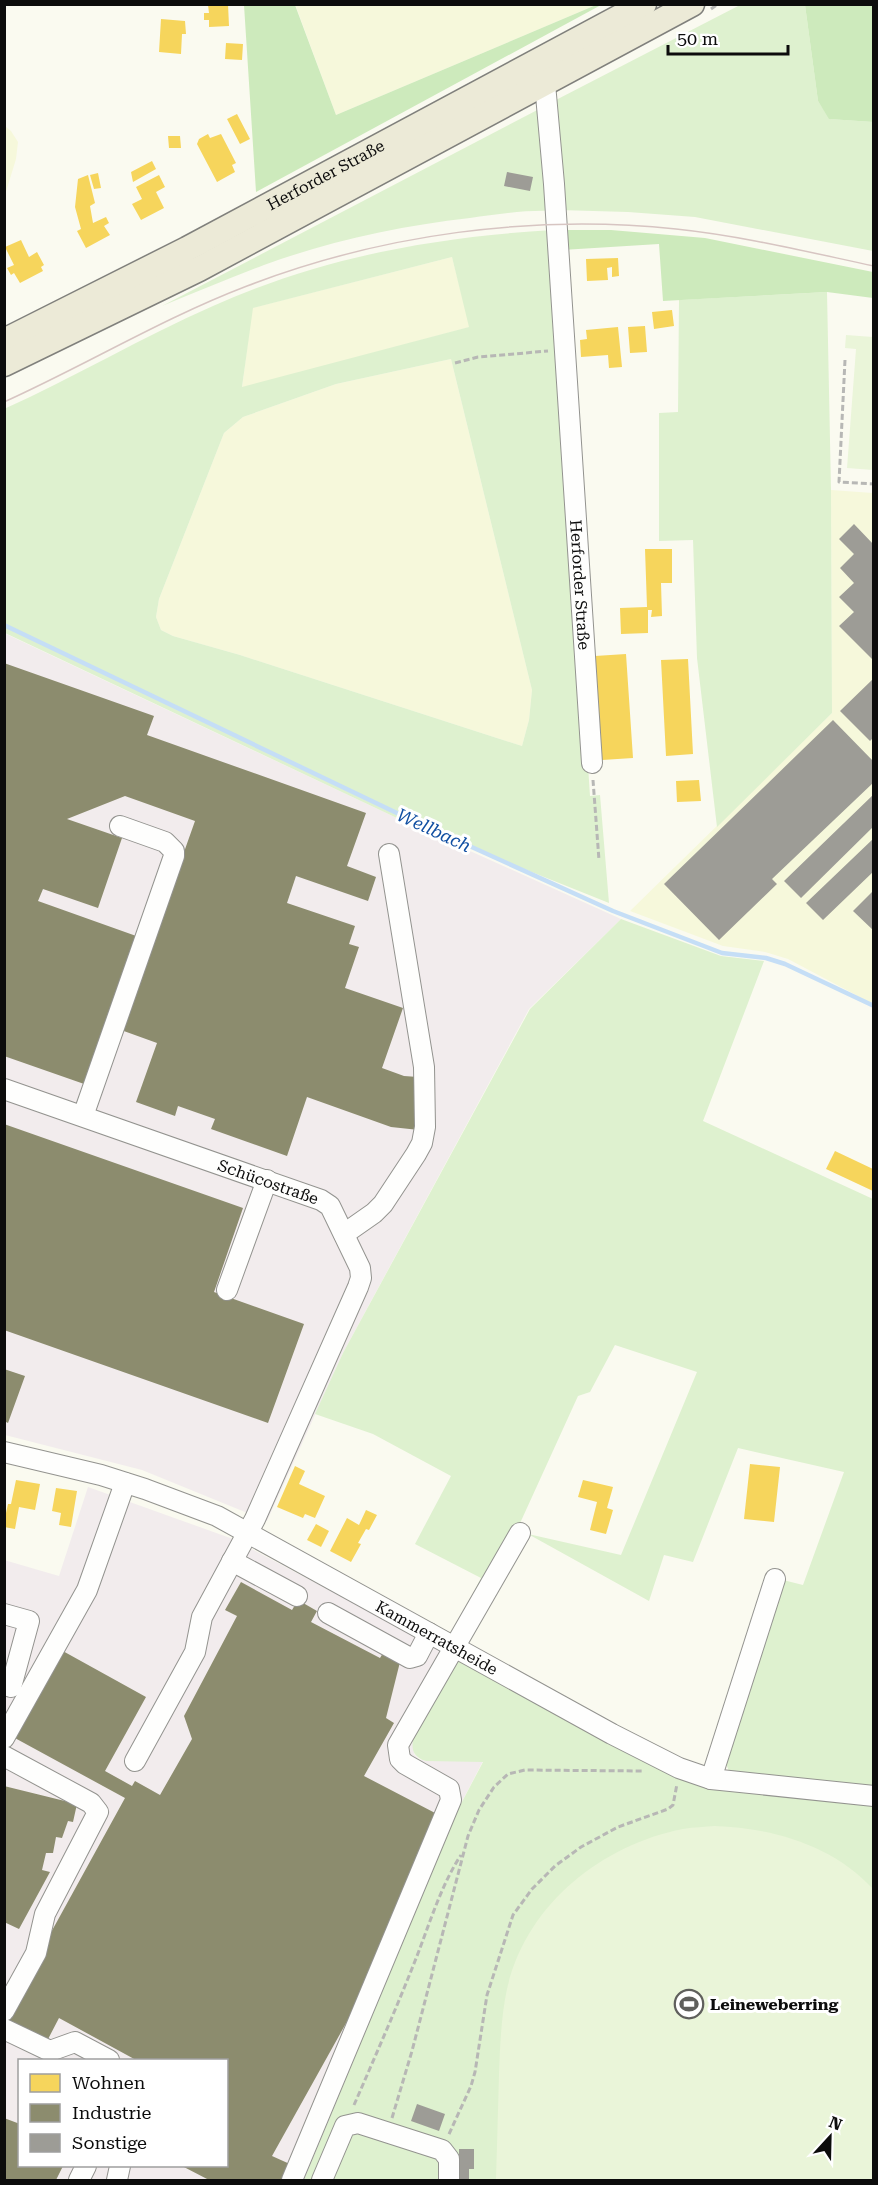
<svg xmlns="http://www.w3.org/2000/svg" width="878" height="2185" font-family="'Roboto Serif',serif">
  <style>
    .industrial { fill: #f2eced; fill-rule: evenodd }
    .farmland { fill: #f6f8db }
    .green { fill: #def1cf; fill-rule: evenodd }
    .forest { fill: #cdeabc }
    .pitch { fill: #eaf5d9 }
    .homes { fill: #f6d55c }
    .industry { fill: #8c8c6e }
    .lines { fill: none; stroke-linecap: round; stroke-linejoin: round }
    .stream { stroke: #c5def6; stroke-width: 4.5 }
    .building { fill: #9d9c96 }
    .minor-casing { stroke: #93938f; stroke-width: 22 }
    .major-casing { stroke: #80807c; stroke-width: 27 }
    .path { stroke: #b7b7b5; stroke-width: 3; stroke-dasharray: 6 3; stroke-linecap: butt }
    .minor { stroke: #fefefd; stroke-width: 20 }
    .major { stroke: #ecead7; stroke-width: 24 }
    .tram { stroke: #d7c5c2; stroke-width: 1.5 }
    .labels { text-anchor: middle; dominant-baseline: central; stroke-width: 6; stroke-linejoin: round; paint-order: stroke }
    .street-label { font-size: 16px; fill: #0c0c0c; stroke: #fff }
    .poi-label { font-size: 16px; font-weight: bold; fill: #0c0c0c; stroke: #fff; text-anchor: start }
    .water-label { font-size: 18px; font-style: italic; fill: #114fa2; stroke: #fff }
  </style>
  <rect width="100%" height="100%" fill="#fafaf0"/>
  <!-- industrial -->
  <path class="industrial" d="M4,633l395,186 222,100 -92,90 -186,344 -76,168 -125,-51 -137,-35z
    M88,1487l145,52 224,119 -43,96 5,5 7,2h57l-29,56 -150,363h-299l-1,-620 55,16zM20,2060h206v106h-206z"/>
  <!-- farmland -->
  <path class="farmland" d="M295,4l301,1 -260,110z
    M5,126l6,5 7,11 -2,17 -11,36z
    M452,257l18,70 -228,61 10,-80z
    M451,359l81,331 -3,30 -7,26 -282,-91 -67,-19 -12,-6 -5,-13 3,-18 65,-166 19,-16 93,-33z
    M831,490l42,3v511l-85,-45 -23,-7 -42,-6 -93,-35 202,-198z"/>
  <!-- green -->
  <path class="green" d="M740,5h65l13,96 12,18 43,3v129l-178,-34 -67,-5 -69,-2 -7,-108z
    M545,106l7,105c-27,-1 -56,3 -82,7 -70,8 -140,23 -206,47 -34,13 -68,27 -102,41z
    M553,230l37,566 10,-1 9,108 -210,-84 -394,-186 -1,-224c71,-32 138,-72 209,-103 110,-49 221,-69 340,-76zM452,257l17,70 -227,60 11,-79zM451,359l81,331 -3,30 -7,26 -282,-91 -67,-19 -12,-6 -5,-13 3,-18 65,-166 19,-16 93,-33z
    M827,292l4,198 1,223 -115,114 -20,-169 -4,-118 -34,1v-128l19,-1 1,-112z
    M621,919l100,37 43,5 -61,160 170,78v588l-144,-16 -6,-14 56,-178 24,6 41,-113 -106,-24 -45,114 -29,-7 -15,46 -121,-67 93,21 76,-183 -82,-27 -25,47 -12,4 -62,136 -65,104 30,-58 -66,-34 36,-68 -78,-42 -58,-20 28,-61 187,-344z
    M457,1658l200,108 216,39v375h-569l150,-363 29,-55 -57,-1c-14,-4 -16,-14 -11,-27z"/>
  <!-- forest -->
  <path class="forest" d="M244,5h51l41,110 260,-110h5l-345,187z
    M805,5h68v117l-44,-3 -11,-18z
    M561,230h50l94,8 168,34v26l-46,-6 -164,9 -4,-57 -97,6z"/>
  <!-- pitch -->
  <path class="pitch" d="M846,335l27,2v133l-26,-2 9,-119 -11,-1z
    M715,1826c57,2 118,19 158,63v291h-377c1,-35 2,-70 3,-105 1,-28 2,-58 8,-86 19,-84 94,-144 176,-160 11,-2 22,-2 32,-3z"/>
  <!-- homes -->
  <path class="homes" d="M228,4l1,22 -20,1v-7h-5v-7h5l-1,-8z
    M161,19l24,2 1,13h-4l-1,20 -22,-2z
    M226,43l17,1 -1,16 -17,-1z
    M237,114l13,25 -10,5 -13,-25z
    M208,134l2,4 11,-4 15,29 -4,2 3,7 -18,10 -20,-38 2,-5z
    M168,136h12l1,12h-12z
    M152,161l4,8 -23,13 -2,-10z
    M98,173l3,15 -7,1 -4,-14z
    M88,175l7,28 -5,3 3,17 13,-6 3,6 -5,3 6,9 -24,13 -9,-17 4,-2 -6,-22 3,-28z
    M159,175l6,12 -9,5 8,16 -23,12 -9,-16 10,-5 -6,-12z
    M21,240l8,17 8,-5 7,13 -3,2 2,4 -23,12 -6,-10 -3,2 -4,-7 7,-3 -9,-18z
    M618,258l1,18 -7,1v-10l-5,1 1,12 -21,1 -1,-22z
    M672,310l2,16 -20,3 -2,-17z
    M645,326l2,26 -17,1 -2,-26z
    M618,327l4,40 -13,1 -1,-13 -27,2 -1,-17 7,-1 -1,-9z
    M645,549h27v34h-11l1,33 -11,1 1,-7h-4v23l-27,1 -1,-26 27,-1z
    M626,654l7,104 -31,2 -7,-104z
    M688,659l5,95 -27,2 -5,-96z
    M699,780l2,21 -24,1 -1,-21z
    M835,1151l38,18v22l-47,-22z
    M750,1464l30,3 -6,55 -30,-3z
    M295,1466l10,5 -6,13 26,12 -10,22 -10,-4 -2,4 -26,-11z
    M16,1480l24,4 -5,26 -16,-3 -4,22 -11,-2v-5l4,-18h3z
    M583,1480l30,7 -6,21 6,2 -7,24 -16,-4 7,-28 -19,-5z
    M56,1488l21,3 -6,36 -12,-2 2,-12 -9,-2z
    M366,1510l11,5 -8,15 -3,-1 -8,14 3,1 -10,18 -21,-11 17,-33 12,7z
    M316,1524l13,7 -8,16 -14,-7z"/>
  <!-- industry -->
  <path class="industry" d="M4,663l150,53 -7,19 219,78 -19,53 29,11 -8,24 -72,-25 -9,27 68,23 -6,18 10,3 -14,41 58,20 -21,60 22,8 14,1 1,53 -28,-3 -84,-30 -20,59 -76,-27 4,-10 -37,-13 -3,10 -39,-14 21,-59 -36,-13 74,-209 -70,-25 -58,23 55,19 -24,70 -55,-19 -5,12 101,36 -52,148 -83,-29z
    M4,1124l239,84 -29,84 90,32 -36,99 -264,-93z
    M4,1369l21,7 -17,47 -4,-2z
    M241,1582l51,28 6,-10 19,11 -6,11 69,36 3,-5 17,9 -14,56 8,5 -30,53 73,38 -68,168 -97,174 20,9 -6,15h-77l-27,-14h44v-106h-90l-77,-42 -13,25 -39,-21 24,-44 -4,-2 98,-178 -112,-61 48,-87 85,47 -41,74 27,15 3,-5 25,14 32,-56 -8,-23 53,-100 -12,-6z
    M4,1786l73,18 -4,18 -5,-1 -6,17 -6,-1 -3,16h-7l-4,17 8,2 -31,57 -15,-7z
    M4,2118l16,6v42h43l-7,14h-52z"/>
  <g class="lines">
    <!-- stream -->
    <path class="stream" d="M4,625l397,190 212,96 109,42 44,5 19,6 89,42"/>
  </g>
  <!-- building -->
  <path class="building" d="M507,172l26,5 -3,14 -26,-5z
    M854,524l20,21v116l-35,-35 15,-14 -15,-15 15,-14 -14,-15 14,-14 -15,-15z
    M874,678v59l-4,4 -30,-30z
    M833,720l41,42v20l-102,97 5,5 -58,56 -55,-56z
    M874,794v32l-73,72 -17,-17z
    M874,838v33l-51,49 -17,-17z
    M874,890v41l-21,-20z
    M417,2104l28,10 -6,17 -28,-10z
    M459,2149h15v20h-5v11h-10z"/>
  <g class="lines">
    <!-- minor casing -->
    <g class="minor-casing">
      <g id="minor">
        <path id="s1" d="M545,84l9,100 38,579"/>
        <path id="s2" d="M4,1089l317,111 9,6 30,62 1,10 -3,9 -103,232 -53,98 -7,35 -60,109"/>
        <path d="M83,1116l91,-260v-5l-9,-9 -45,-16"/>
        <path d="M344,1234l30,-21 9,-9 33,-50 6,-11 3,-16 -1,-60 -35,-213"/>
        <path d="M227,1290l40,-110"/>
        <path id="s3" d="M4,1452l97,23 44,14 72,27 395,218 67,34 32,11 163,17"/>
        <path d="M232,1561l65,35"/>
        <path d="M328,1613l82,45 7,-2 12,-23"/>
        <path d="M4,1614l25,7 -18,66 -7,-2"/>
        <path d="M4,1738l83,-148 38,-107"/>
        <path d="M4,1756l87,47 7,9 -53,102 -9,39 -32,58"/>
        <path d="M711,1779l64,-200"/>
        <path d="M4,2029l46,22 25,-9 34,18"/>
        <path d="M79,2180l7,-14"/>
        <path d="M117,2180l3,-14"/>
        <path d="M292,2180l159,-380 -2,-11 -44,-25 -5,-5 -2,-14 122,-212"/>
        <path d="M322,2180l23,-54 13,-3 84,27 7,9v21"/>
      </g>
    </g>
    <!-- major casing -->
    <g class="major-casing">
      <g id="major">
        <path id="s4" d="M4,341l183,-92 457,-245"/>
        <path d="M4,364l195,-95 493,-265"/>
      </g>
    </g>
    <!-- path -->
    <path class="path" d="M711,9l7,-5
      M845,360l-6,122 35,2
      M455,363l23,-6 70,-6
      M593,780l6,80
      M354,2105c21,-48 42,-96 61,-144 14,-35 25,-74 46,-106
      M392,2118l20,-67 56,-215 11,-26 15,-23 14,-13 17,-4 119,1
      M449,2134l22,-48 4,-14 12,-77 26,-80 19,-26 23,-23 26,-19 37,-20 50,-18 5,-4 4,-21"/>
    <!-- minor -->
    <use href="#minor" class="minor"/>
    <!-- major -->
    <use href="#major" class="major"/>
    <!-- tram -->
    <path class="tram" d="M4,402c82,-37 159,-84 243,-116 135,-52 285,-72 429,-57 67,7 132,23 198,37"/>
  </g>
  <!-- icons -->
  <defs>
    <g id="stadium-ring" transform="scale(1.5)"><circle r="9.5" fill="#fff" stroke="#5f5f5c" stroke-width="1.5"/><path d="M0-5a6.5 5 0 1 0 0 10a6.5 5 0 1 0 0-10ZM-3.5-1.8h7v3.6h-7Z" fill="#5f5f5c"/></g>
  </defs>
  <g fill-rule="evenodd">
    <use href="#stadium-ring" x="689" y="2004"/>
  </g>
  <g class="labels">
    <!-- street labels -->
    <g class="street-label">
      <text stroke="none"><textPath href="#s4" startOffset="362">Herforder Straße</textPath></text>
      <text stroke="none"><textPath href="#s1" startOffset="502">Herforder Straße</textPath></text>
      <text stroke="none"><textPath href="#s2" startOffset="280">Schücostraße</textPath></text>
      <text stroke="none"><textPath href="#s3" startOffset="474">Kammerratsheide</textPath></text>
    </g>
    <!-- poi labels -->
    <g class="poi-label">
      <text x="710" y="2004">Leineweberring</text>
    </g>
    <!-- water labels -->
    <g class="water-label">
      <text transform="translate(434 830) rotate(25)">Wellbach</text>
    </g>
  </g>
  <!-- border -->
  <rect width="878" height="2185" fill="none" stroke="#0c0c0c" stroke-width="12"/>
  <!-- legend -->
  <rect x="18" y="2059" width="210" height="108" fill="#ffffff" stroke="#9e9e9e" stroke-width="1.5"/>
  <rect x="30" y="2074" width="30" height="18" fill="#f6d55c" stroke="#9e9e9e" stroke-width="1.5"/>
  <text x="72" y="2089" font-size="18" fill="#0c0c0c">Wohnen</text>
  <rect x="30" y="2104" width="30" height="18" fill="#8c8c6e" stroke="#9e9e9e" stroke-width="1.5"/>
  <text x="72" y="2119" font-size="18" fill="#0c0c0c">Industrie</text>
  <rect x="30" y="2134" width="30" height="18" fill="#9d9c96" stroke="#9e9e9e" stroke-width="1.5"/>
  <text x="72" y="2149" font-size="18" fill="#0c0c0c">Sonstige</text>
  <!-- north arrow -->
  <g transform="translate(830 2137) rotate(22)" stroke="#ffffff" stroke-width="4.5" paint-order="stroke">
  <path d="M0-4.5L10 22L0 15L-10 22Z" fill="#0c0c0c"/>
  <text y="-9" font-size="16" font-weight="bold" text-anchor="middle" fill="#0c0c0c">N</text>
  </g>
  <!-- scale -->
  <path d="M668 45v9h120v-9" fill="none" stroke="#0c0c0c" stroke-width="3"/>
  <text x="677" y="45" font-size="18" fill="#0c0c0c" stroke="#ffffff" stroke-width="4.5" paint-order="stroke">50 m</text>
</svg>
